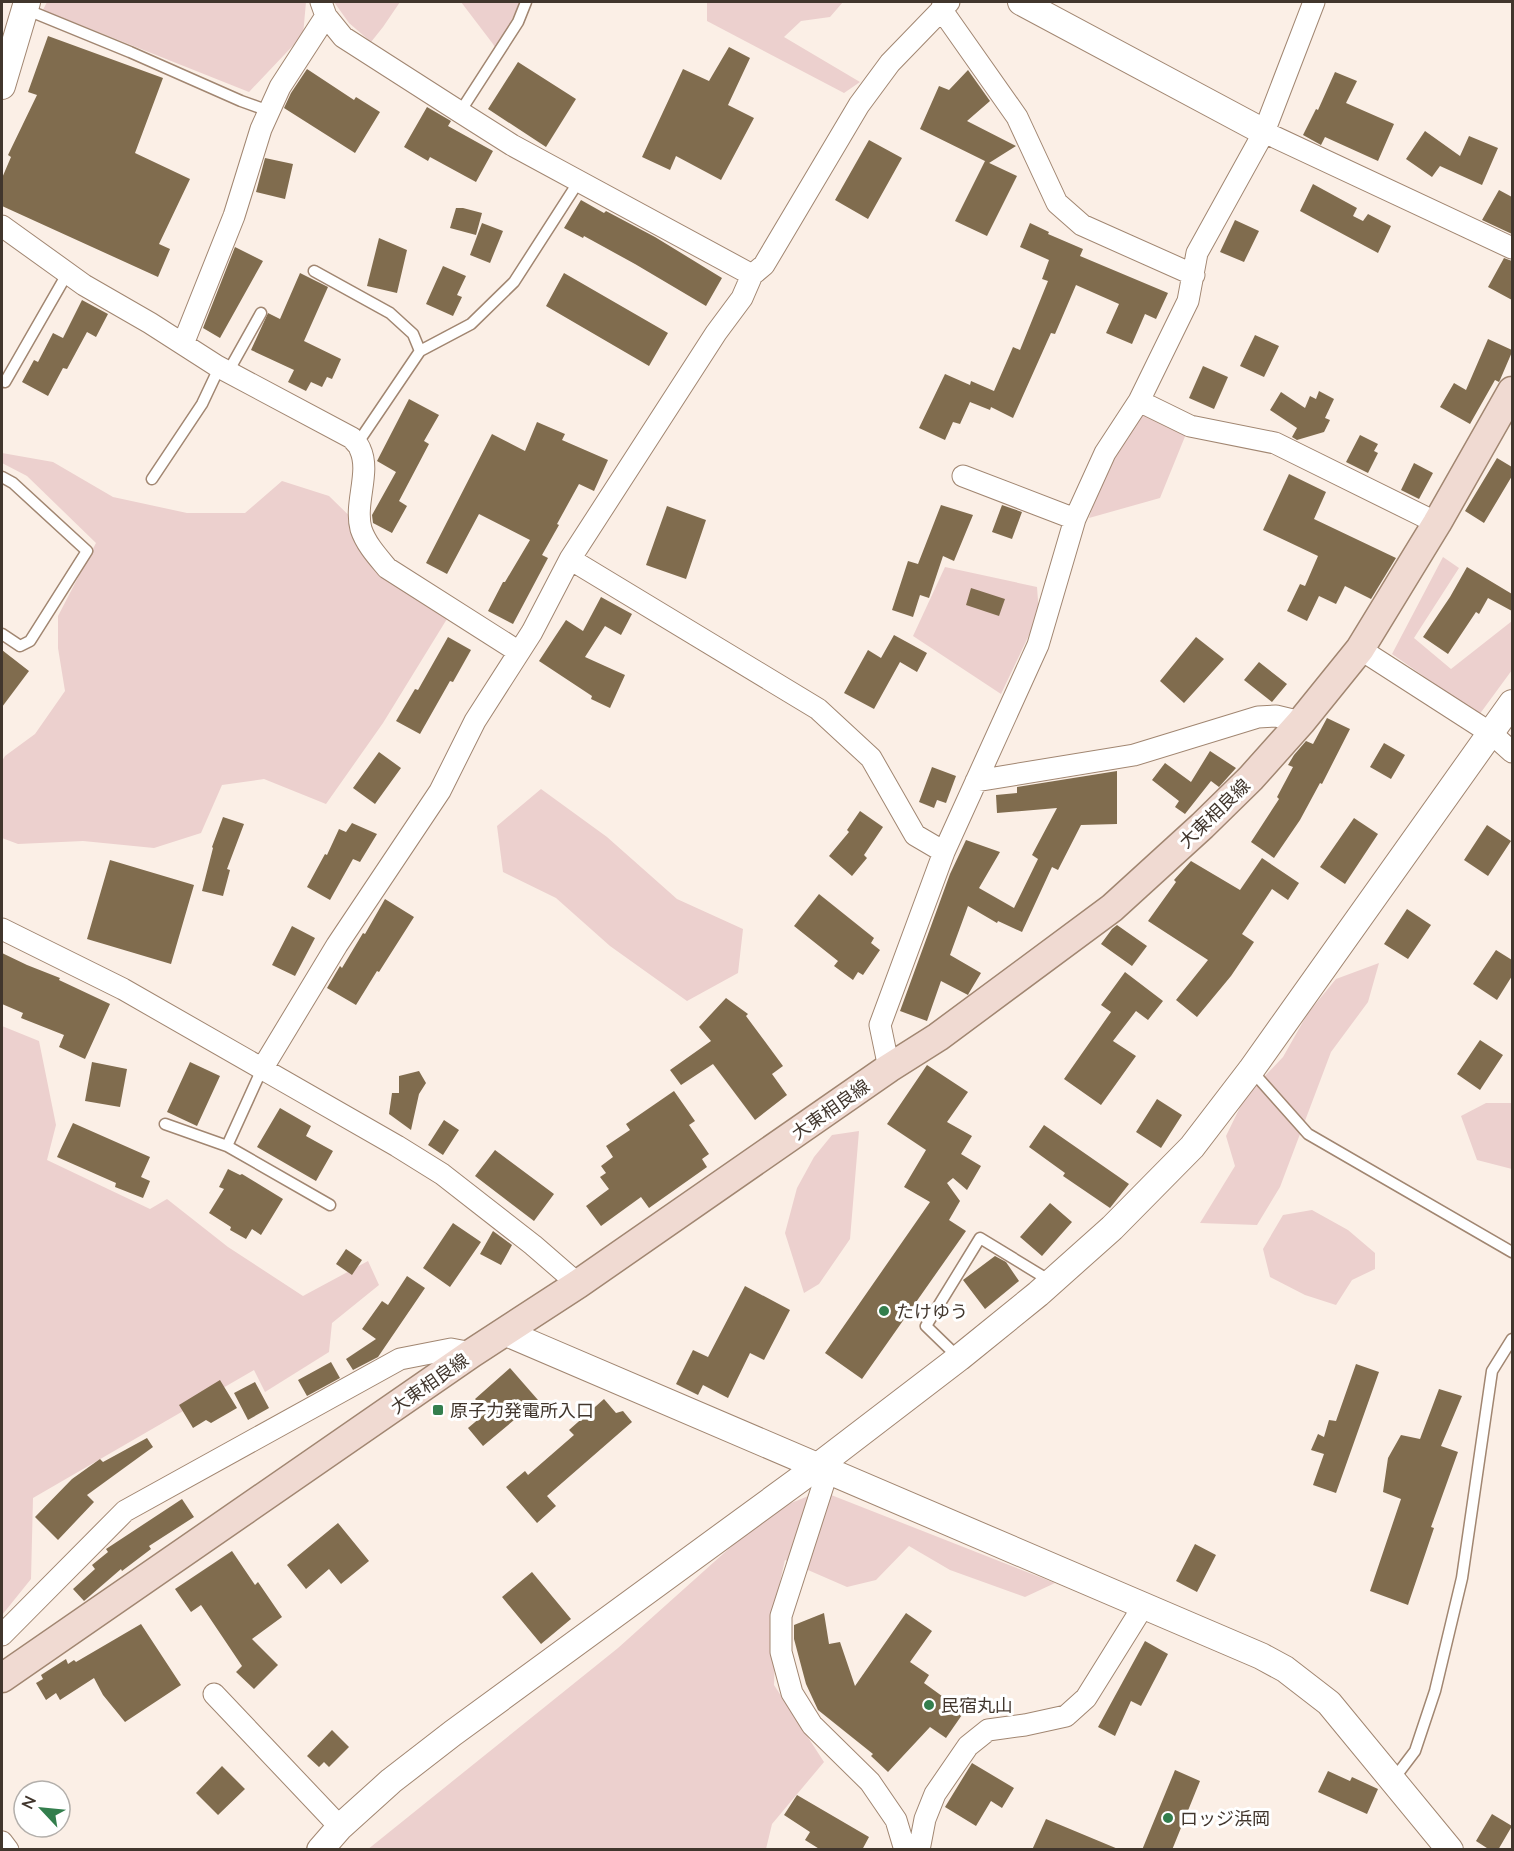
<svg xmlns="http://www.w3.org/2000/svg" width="1514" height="1851" font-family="Lato,'Noto Sans JP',sans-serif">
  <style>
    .green { fill: #ecd0ce }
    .building { fill: #806c4e }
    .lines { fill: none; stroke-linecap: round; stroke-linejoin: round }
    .service-casing { stroke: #a18671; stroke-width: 13 }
    .minor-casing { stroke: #a18671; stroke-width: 23 }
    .tertiary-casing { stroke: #a18671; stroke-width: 28 }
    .secondary-casing { stroke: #a18671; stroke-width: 31 }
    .service { stroke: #fff; stroke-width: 10 }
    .minor { stroke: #fff; stroke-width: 21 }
    .tertiary { stroke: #fff; stroke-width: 26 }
    .secondary { stroke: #f0dad2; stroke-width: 28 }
    .poi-dot { fill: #337e4d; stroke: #fff; stroke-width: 2 }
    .labels { text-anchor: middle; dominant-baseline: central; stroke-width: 6; stroke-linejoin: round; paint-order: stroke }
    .street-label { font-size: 18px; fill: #41362d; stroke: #fff }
    .poi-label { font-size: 18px; fill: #41362d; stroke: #fff; text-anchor: start }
  </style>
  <rect width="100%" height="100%" fill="#fbefe6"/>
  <!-- green -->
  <path class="green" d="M47,2h259l-3,33 -54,57 -206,-82z
    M334,2h66l-17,25 -12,15 -22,-19z
    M461,2h59l-23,49 -4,-7z
    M707,2h136l-13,15 -29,4 -17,16 76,45 -16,11 -137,-72z
    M1145,409l41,25 -26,64 -71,20 17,-53z
    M2,453l51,9 60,35 74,16h58l37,-32 47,15 121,118 -67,109 -57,81 -62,-25 -42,6 -21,48 -47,15 -71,-7 -65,3 -16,-6v-77l3,-5 30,-22 30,-43 -7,-43v-32l38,-73 -69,-67 -25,-13z
    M1443,557l16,11 -45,70 37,31 61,-48v49l-33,45 -87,-61z
    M945,567l92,20 2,27 -38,80 -88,-58z
    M541,789l66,48 70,62 66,30 -5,44 -51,28 -77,-55 -54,-48 -53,-26 -6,-46z
    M1379,963l-11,39 -37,50 -51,135 -23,38 -57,-2 35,-57 -9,-30 19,-39 38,-40 25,-44 28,-34z
    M2,1026l37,15 17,84 -9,35 103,49 17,-10 61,48 75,49 65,-35 11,24 -47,38 -3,29 -64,40 -11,-22 -221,128 -2,81 -29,36z
    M1486,1103h26v66l-35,-9 -16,-44z
    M859,1131l-9,108 -31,45 -15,9 -19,-60 12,-45 17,-31 18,-22z
    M1312,1210l36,20 27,23v16l-23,11 -16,25 -31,-10 -35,-18 -7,-28 20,-34z
    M821,1491l234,92 -30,14 -75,-27 -41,-24 -33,34 -29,7 -62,-27 -8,35 -3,90 50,77 -52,62 -6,25 -399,1 251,-202 153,-137z"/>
  <!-- building -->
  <path class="building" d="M48,36l115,42 -28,75 55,26 -31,65 11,5 -12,28 -156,-71v-28l9,-21 -3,-2 29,-60 -9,-3z
    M729,47l21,11 -22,47 26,13 -33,62 -45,-24 -6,14 -28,-13 41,-88 26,12z
    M518,62l58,37 -30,48 -58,-38z
    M307,69l47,31 2,-3 24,15 -25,41 -71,-45 7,-15z
    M968,70l22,31 -23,20 49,25 -27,17 -69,-34 19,-43 10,4z
    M1335,72l22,9 -11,22 48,21 -16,37 -53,-24 -4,8 -18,-10 13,-26 2,1z
    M427,107l24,14 -3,5 45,25 -17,31 -46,-25 -2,4 -24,-14z
    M1425,131l35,25 9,-20 29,12 -16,37 -42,-19 -8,11 -26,-18z
    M869,140l33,18 -34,61 -33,-19z
    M265,158l28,6 -8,35 -29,-7z
    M985,161l32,15 -30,60 -32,-15z
    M1313,184l44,24 -4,8 10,5 5,-7 23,12 -13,27 -78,-42z
    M1499,190l13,7v37l-30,-14z
    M581,200l23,13 2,-2 49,26 67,41 -16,28 -71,-42 -51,-28 -1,2 -19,-10z
    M456,208h7l19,5 -6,22 -26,-7z
    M1235,220l24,11 -15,31 -24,-10z
    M482,223l21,8 -13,32 -20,-8z
    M1030,223l19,9 -1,2 35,15 -3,7 88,37 -12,26 -11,-5 -13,30 -26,-11 13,-29 -43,-19 -21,49 -4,-1 -38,85 -22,-11 -1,3 -20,-8 -10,22 -7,-2 -8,18 -26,-12 26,-54 25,11 1,-4 23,10 19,-44 7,3 28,-69 -6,-2 7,-19 -29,-13z
    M379,238l28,12 -10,43 -30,-7z
    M235,247l28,14 -43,77 -17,-10z
    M1504,258l8,3v39l-24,-13z
    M443,266l23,10 -9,19 5,2 -9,19 -27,-12z
    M300,273l28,14 -24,54 37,18 -9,20 -5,-2 -5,10 -11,-5 -5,9 -18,-9 6,-12 -43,-20 17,-37 12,6z
    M564,273l104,60 -19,33 -103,-60z
    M82,300l26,14 -12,23 -9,-5 -20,37 -4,-1 -15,28 -26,-14 12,-22 4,2 15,-29 10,5z
    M1255,335l24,11 -15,31 -24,-11z
    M1488,339l24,11v2l-12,28 -1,2 -4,-2 -25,44 -30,-17 14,-24 12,7z
    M1203,366l25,11 -14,32 -25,-11z
    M1319,391l15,8 -9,19 5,2 -6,12 -27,8 -5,-3 5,-9 -27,-18 11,-18 24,16 5,-12 6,3z
    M409,399l30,16 -15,26 5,3 -30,57 8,5 -15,27 -19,-10 -1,-8 24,-43 -19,-11z
    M537,422l28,12 -3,6 46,20 -14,31 -15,-7 -22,40 2,1 -17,30 6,3 -35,66 -25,-13 15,-29h2l25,-42 -51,-26 -32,60 -21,-11 66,-129 33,17z
    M1360,435l18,9 -4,7 4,2 -10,20 -22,-11z
    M1497,458l15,9v9l-28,47 -19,-12z
    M1414,463l19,10 -14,26 -18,-9z
    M1289,474l37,18 -12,27 82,39 -25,41 -26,-13 -9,18 -17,-8 -12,25 -20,-10 13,-27 5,2 13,-30 -55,-26z
    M941,505l32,10 -19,46 -11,-5 -14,42 -9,-3 -7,22 -21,-7 16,-49 10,3z
    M1002,505l20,7 -10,27 -20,-7z
    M667,506l39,14 -20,59 -40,-14z
    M1467,567l45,27v17l-24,-13 -9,16 -3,-2 -28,42 -25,-17 27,-40z
    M971,588l34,11 -6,17 -33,-11z
    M601,597l31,17 -11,21 -16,-9 -20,31 40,18 -15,33 -19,-9 1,-3 -53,-35 27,-41 17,11z
    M894,635l33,18 -10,19 -17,-10 -26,47 -30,-16 24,-43 13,8z
    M448,637l23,13 -18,32 -3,-1 -30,53 -24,-13 19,-32 3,1z
    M1196,637l28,22 -40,44 -24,-22z
    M2,650l27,21 -27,36z
    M1259,662l28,22 -15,18 -28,-22z
    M1327,718l23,11 -28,55 -2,-1 -20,37 -26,38 -23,-16 28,-43 -2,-2 16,-30 -5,-2 6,-10 12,-14 7,3z
    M1384,743l21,12 -14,24 -21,-12z
    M1210,751l26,17 -17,19 -8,-6 -26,33 -10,-7 4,-6 -27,-21 13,-17 26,19z
    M379,752l22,16 -26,36 -22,-16z
    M932,767l24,9 -10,27 -9,-3 -3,8 -15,-6z
    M1117,771v53l-36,1 -23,45 -6,-3 -30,65 -24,-11 -1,2 -29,-17 -18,49 31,18 -12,20 -1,2 -27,-14 -14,40 -27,-10 50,-137 16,-34 34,12 -21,36 35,20 24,-49 -6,-4 25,-47 -60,5 -1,-18 21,-2v-6z
    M860,811l23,16 -19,28 3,3 -15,18 -23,-20 20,-24 -2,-2z
    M223,817l21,7 -17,45 3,1 -7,26 -21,-5 11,-43 -1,-1z
    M1354,818l24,16 -33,50 -25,-17z
    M352,823l25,11 -17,28 -7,-3 -23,41 -23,-13 18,-33 2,1 12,-26 7,3z
    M1487,825l24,16 -23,35 -24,-16z
    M1262,858l37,25 -11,17 -16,-11 -30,45 12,8 -23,34 -34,41 -21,-17 32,-40 -60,-39 28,-39 -2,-2 17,-19 49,29z
    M110,860l84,25 -23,79 -84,-25z
    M819,894l55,44 -3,5 9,7 -17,25 -5,-3 -5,8 -19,-14 4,-5 -44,-35z
    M385,899l29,18 -35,55 -2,-1 -21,34 -29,-17 13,-22 2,2 21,-35 2,1z
    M1407,909l24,16 -23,34 -24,-15z
    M1117,925l30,21 -15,20 -31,-22 11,-15z
    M292,926l23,12 -20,38 -23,-11z
    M1496,950l16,10v16l-15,24 -24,-16z
    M2,953l25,12 33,13 -1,2 51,24 -25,55 -26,-12 5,-12 -43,-17 2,-5 -21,-9z
    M1125,972l38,29 -15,19 -12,-9 -23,30 23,15 -35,49 -37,-26 47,-67 -10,-7z
    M726,998l22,16 -2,2 37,50 -11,8 15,21 -32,25 -42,-56 -32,21 -11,-15 41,-29 -12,-14z
    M1480,1040l23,15 -23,35 -23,-16z
    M92,1062l35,7 -7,38 -35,-6z
    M190,1062l30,14 -23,50 -30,-14z
    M927,1065l41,27 -21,30 25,14 -11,18 20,12 -14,24 -14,-12 -6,5 13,18 -11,19 17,11 -104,148 -37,-26 105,-151 -26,-15 22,-37 -39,-26z
    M419,1071l7,12 -7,11 -8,36 -22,-16 3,-21h7v-17z
    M674,1091l21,30 -6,4 20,29 -7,5 5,8 -58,41 -8,-11 -40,29 -15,-20 23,-17 -9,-12 6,-4 -5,-7 12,-9 -7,-11 24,-16 -4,-6z
    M1157,1099l25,16 -21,33 -25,-16z
    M280,1108l31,18 -5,10 27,15 -17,30 -59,-34z
    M444,1120l15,10 -16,25 -15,-10z
    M73,1123l77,34 -9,20 9,4 -7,17 -28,-11 1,-4 -59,-26z
    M1044,1125l85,59 -19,24 -47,-32 2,-3 -36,-26z
    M495,1150l59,44 -20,27 -59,-45z
    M228,1169l12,6 2,-1 41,25 -22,36 -9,-6 -6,10 -16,-9 1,-3 -22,-14 15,-24 -5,-2z
    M1050,1203l22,19 -30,34 -22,-19z
    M453,1223l28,19 -31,45 -27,-19z
    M493,1231l19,14 -11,20 -21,-11z
    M346,1249l16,11 -10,15 -16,-11z
    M995,1256l11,6 13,19 -34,28 -22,-29z
    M407,1276l18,12 -47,69 -25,13 -7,-11 30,-20 -14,-10 20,-28 6,4z
    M745,1286l45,24 -26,50 -14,-7 -22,45 -25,-13 -5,10 -22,-11 17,-34 15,7z
    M331,1362l9,16 -33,18 -9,-16z
    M1356,1364l23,8 -43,121 -23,-8 11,-31 -13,-4 7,-16 6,3 5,-17 7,1z
    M510,1368l28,32 -55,46 -15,-18 19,-16 -12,-13z
    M220,1380l17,28 -26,15 -5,-3 -13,8 -14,-23z
    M255,1382l14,26 -21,12 -14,-27z
    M1439,1389l23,7 -21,50 17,6 -27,75 3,1 -26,77 -38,-14 31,-92 -18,-7 5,-34 13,-23 19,4z
    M604,1399l12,14 7,-2 9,11 -85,74 9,10 -19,17 -31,-36 19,-16 3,4 46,-40 -5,-5z
    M147,1438l6,9 -66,48 7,7 -36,38 -23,-23 37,-38 28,-20 3,3z
    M182,1499l12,18 -45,29 2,3 -29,22 -1,-2 -37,32 -11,-12 22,-20 -3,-4 16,-13 -2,-3z
    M338,1523l31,38 -28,23 -12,-15 -23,20 -19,-24z
    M1195,1544l21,11 -19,37 -21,-11z
    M232,1551l23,34 3,-3 24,35 -30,22 26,26 -24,24 -18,-17 6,-6 -41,-61 -10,7 -16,-23z
    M532,1572l39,47 -30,25 -39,-47z
    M824,1613l5,31 11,-2 15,44 51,-73 26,18 -22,31 19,13 -5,8 40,29 -18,26 -16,-11 -42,45 -17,-16 2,-2 -55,-44 -12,-26 -12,-45v-14z
    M141,1624l40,61 -56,37 -22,-27 -9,-17 -34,22 -4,-7 -10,7 -10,-17 7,-4 -2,-4 25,-16 2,5 6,-4 2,2z
    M1145,1641l23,13 -27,52 -10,-5 -16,35 -17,-9z
    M332,1730l17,17 -20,20 -5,-5 -5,5 -12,-11z
    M972,1763l42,25 -12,20 -11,-7 -15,25 -31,-19z
    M222,1766l23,23 -27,26 -22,-22z
    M1175,1770l25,11 -28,69h-30z
    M1328,1771l22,10 2,-4 26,12 -11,25 -49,-22z
    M797,1795l72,42 -7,13h-41l-16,-10 5,-8 -26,-17z
    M1492,1814l20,12 -14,24h-8l-14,-9z
    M1046,1819l72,30v1h-86z"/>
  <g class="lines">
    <!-- service casing -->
    <g class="service-casing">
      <path id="service" d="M25,9l105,43 111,49 28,10
        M460,112l58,-90 8,-20
        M314,271l76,42 23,21 7,17
        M228,372l33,-59
        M5,382l62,-108
        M357,444l63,-93 51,-27 43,-42 65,-101
        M2,477l11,6 74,68 -57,90 -10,5 -18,-12
        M152,479l50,-75 17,-36
        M1252,1071l56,63 204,118
        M165,1124l62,22 103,59
        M227,1146l35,-77
        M959,1358l-33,-32 54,-88 72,44
        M1393,1780l22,-29 20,-60 27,-113 30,-207 20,-32"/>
    </g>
    <!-- minor casing -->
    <g class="minor-casing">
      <path id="minor" d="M321,2l5,14 17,21 117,75 52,33 240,130
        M941,9l76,108 40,86 25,22 112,50
        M1264,132l248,116
        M2,226l82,59 66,38 67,43 135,72c2,3 7,7 8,11 11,23 -6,54 1,80 5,15 16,27 26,39l132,84
        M183,344l51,-128 27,-87 19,-42 46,-71
        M1139,401l51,25 85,17 162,80
        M963,476l112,43
        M570,559l248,150 53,49 44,77 29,17
        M1360,649l132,85 20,18
        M976,781l158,-26 124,-38 18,-1 25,6
        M2,929l121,60 274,157 45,28 91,71 45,39
        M889,1068l-9,-43 64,-173 94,-207 37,-126 30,-66 34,-52 49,-100 9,-48 67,-121 50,-130
        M262,1069l75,-124 103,-154 35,-70 57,-89 38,-73 146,-226 26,-35 10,-23 12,-10 95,-160 31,-42 59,-61
        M828,1470l-47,146v36l11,41 20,32 58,57 26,38 9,30
        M2,1635l123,-124 275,-152 51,-10 21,4
        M214,1694l126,133
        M2,1842l6,8
        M919,1850l6,-31 10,-25 33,-48 20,-16 37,-5 41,-9 20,-18 58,-93"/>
    </g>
    <!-- tertiary casing -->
    <g class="tertiary-casing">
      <path id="tertiary" d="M1021,2l243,130
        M2,86l25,-84
        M504,1332l757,324 24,13 44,34 121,147
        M320,1850l20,-23 51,-46 62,-48 365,-267 141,-108 79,-64 74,-66 80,-81 59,-77 261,-367"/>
    </g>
    <!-- secondary casing -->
    <g class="secondary-casing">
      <path id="secondary" d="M2,1678l470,-325 106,-69 311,-216 49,-31 174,-129 90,-82 49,-48 50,-56 59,-73 77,-126 75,-132"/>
    </g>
    <!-- service -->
    <use href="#service" class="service"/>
    <!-- minor -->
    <use href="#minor" class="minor"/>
    <!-- tertiary -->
    <use href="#tertiary" class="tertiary"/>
    <!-- secondary -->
    <use href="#secondary" class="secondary"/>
  </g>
  <!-- markers -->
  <g class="poi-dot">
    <circle cx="884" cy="1311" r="6"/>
    <rect x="432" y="1404" width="12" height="12" rx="3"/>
    <circle cx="929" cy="1705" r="6"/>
    <circle cx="1168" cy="1818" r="6"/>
  </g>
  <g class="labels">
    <!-- street labels -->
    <g class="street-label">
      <text transform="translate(1214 813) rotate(-44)">大東相良線</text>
      <text transform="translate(830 1109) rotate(-35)">大東相良線</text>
      <text transform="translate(429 1383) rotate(-35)">大東相良線</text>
    </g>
    <!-- poi labels -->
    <g class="poi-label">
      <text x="896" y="1311">たけゆう</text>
      <text x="450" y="1410">原子力発電所入口</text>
      <text x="941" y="1705">民宿丸山</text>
      <text x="1180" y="1818">ロッジ浜岡</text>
    </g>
  </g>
  <!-- border -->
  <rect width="1514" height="1851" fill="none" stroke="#41362d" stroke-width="6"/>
  <!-- north arrow -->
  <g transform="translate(42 1809) rotate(296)"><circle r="28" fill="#ffffff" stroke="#b3afab" stroke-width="1.5"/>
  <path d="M0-4.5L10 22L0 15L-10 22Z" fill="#337e4d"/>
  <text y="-9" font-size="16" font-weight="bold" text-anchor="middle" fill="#41362d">N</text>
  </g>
</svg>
